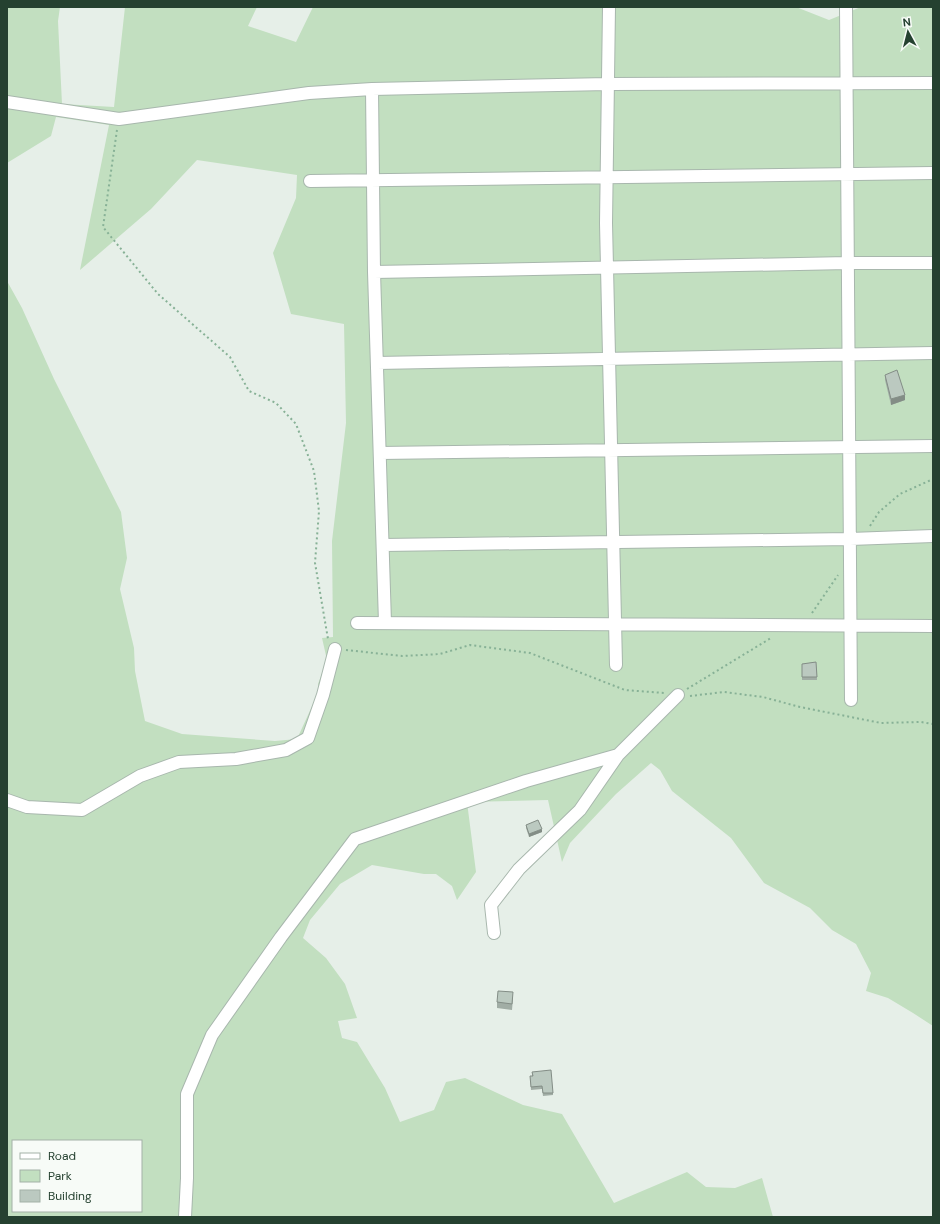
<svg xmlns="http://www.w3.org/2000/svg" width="940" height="1224" font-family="'DM Sans',sans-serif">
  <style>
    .green { fill: #c2dfc0; fill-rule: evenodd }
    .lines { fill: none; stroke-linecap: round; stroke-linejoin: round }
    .minor-casing { stroke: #a8b7ad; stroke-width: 14 }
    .path { stroke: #87b196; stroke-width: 2; stroke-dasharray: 2 3; stroke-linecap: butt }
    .minor { stroke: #fff; stroke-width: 12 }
    .wall { fill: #a1ada5 }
    .shaded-wall { fill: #838d86 }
    .building { fill: #bbc9c0; stroke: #838d86 }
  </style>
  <rect width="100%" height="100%" fill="#e6efe8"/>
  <!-- green -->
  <path class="green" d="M7,7h53l-2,14 4,83 52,3 11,-100h132l-9,19 48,16 17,-35h483l33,13 32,-13h72v1019l-20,-13 -25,-15 -22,-7 5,-18 -15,-29 -24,-14 -22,-22 -46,-25 -33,-45 -59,-47 -12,-21 -9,-7 -35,31 -46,49 -8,19 -14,-62 -81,2 9,70 -19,28 -5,-14 -16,-12h-12l-52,-9 -32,19 -30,36 -7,18 23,20 19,26 12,34 -19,3 4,17 15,4 28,46 15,34 34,-12 12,-28 19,-4 58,27 39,9 52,89 73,-31 19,15 29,1 27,-10 11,39h-766v-936l15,27 32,71 67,133 6,46 -7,31 14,59 1,23 10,50 37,13 93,7 22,-2 22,-48 -1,-7 9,-24 -5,-22 11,-1 -1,-96 14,-118 -2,-99 -53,-10 -18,-61 23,-55 1,-23 -100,-15 -46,49 -71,61 29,-145 -53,-8 -5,19 -44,27zM13,1141h128v70h-128z"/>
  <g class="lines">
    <!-- minor casing -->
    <g class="minor-casing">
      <path id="minor" d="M609,7l-3,216 10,442
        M846,7l5,693
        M372,89l2,183 11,351
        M7,102l112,17 190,-26 63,-4 236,-5 325,-1
        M310,181l623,-8
        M374,272l474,-9h85
        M377,363l556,-10
        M380,453l553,-7
        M383,545l467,-6 83,-3
        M357,623l576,3
        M7,800l20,7 55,3 58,-34 39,-14 57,-3 50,-9 22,-12 15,-43 12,-46
        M494,933l-3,-28 28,-36 61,-59 38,-55
        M185,1217l2,-39v-84l25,-59 69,-98 74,-98 171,-58 92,-26 60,-60"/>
    </g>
    <!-- path -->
    <path class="path" d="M117,130l-14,97 55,67 72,63 19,34 27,12 20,21 18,47 5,40 -4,52 13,76
      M870,526l9,-14 21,-18 33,-15
      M812,613l26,-38
      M346,650l56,6 38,-2 30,-9 60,8 95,37 39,3
      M687,689l84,-51
      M690,696l34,-4 39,5 37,10 81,16 40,-1 12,2"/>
    <!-- minor -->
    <use href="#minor" class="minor"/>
  </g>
  <!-- wall -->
  <path class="wall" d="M885,375l20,25 -14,5 -6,-25z
    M816,662l1,18h-15v-16z
    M526,825l16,7 -13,5 -3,-9z
    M513,998l-1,12 -15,-2v-6z
    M532,1072l21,21v2l-10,1 -1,-7 -11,1 -1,-14h2z"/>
  <!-- shaded-wall -->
  <path class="shaded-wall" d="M905,395v5l-14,5v-6z
    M542,829v3l-13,5v-3z"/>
  <!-- building -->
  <path class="building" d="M897,370l8,25 -14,4 -6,-24z
    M816,662l1,15h-15v-13z
    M538,820l4,9 -13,5 -3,-9z
    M498,991l15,1 -1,12 -15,-2z
    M551,1070l2,23h-10l-1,-7 -11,1 -1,-11h3l-1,-4z"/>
  <!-- border -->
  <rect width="940" height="1224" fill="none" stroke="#254130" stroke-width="16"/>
  <!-- legend -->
  <rect x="12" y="1140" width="130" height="72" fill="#f7fbf7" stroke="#a3b1a7"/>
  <rect x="20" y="1153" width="20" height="6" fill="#ffffff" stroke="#a3b1a7"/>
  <text x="48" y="1160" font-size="12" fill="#254130">Road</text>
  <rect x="20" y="1170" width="20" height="12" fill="#c2dfc0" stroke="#a3b1a7"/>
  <text x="48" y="1180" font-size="12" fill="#254130">Park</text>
  <rect x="20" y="1190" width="20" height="12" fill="#bbc9c0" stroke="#a3b1a7"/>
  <text x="48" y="1200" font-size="12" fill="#254130">Building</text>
  <!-- north arrow -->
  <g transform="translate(908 32) rotate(353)" stroke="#f7fbf7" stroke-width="3" paint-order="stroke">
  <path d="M0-3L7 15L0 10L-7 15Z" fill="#254130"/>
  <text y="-6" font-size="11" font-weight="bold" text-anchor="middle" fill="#254130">N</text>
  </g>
</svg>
